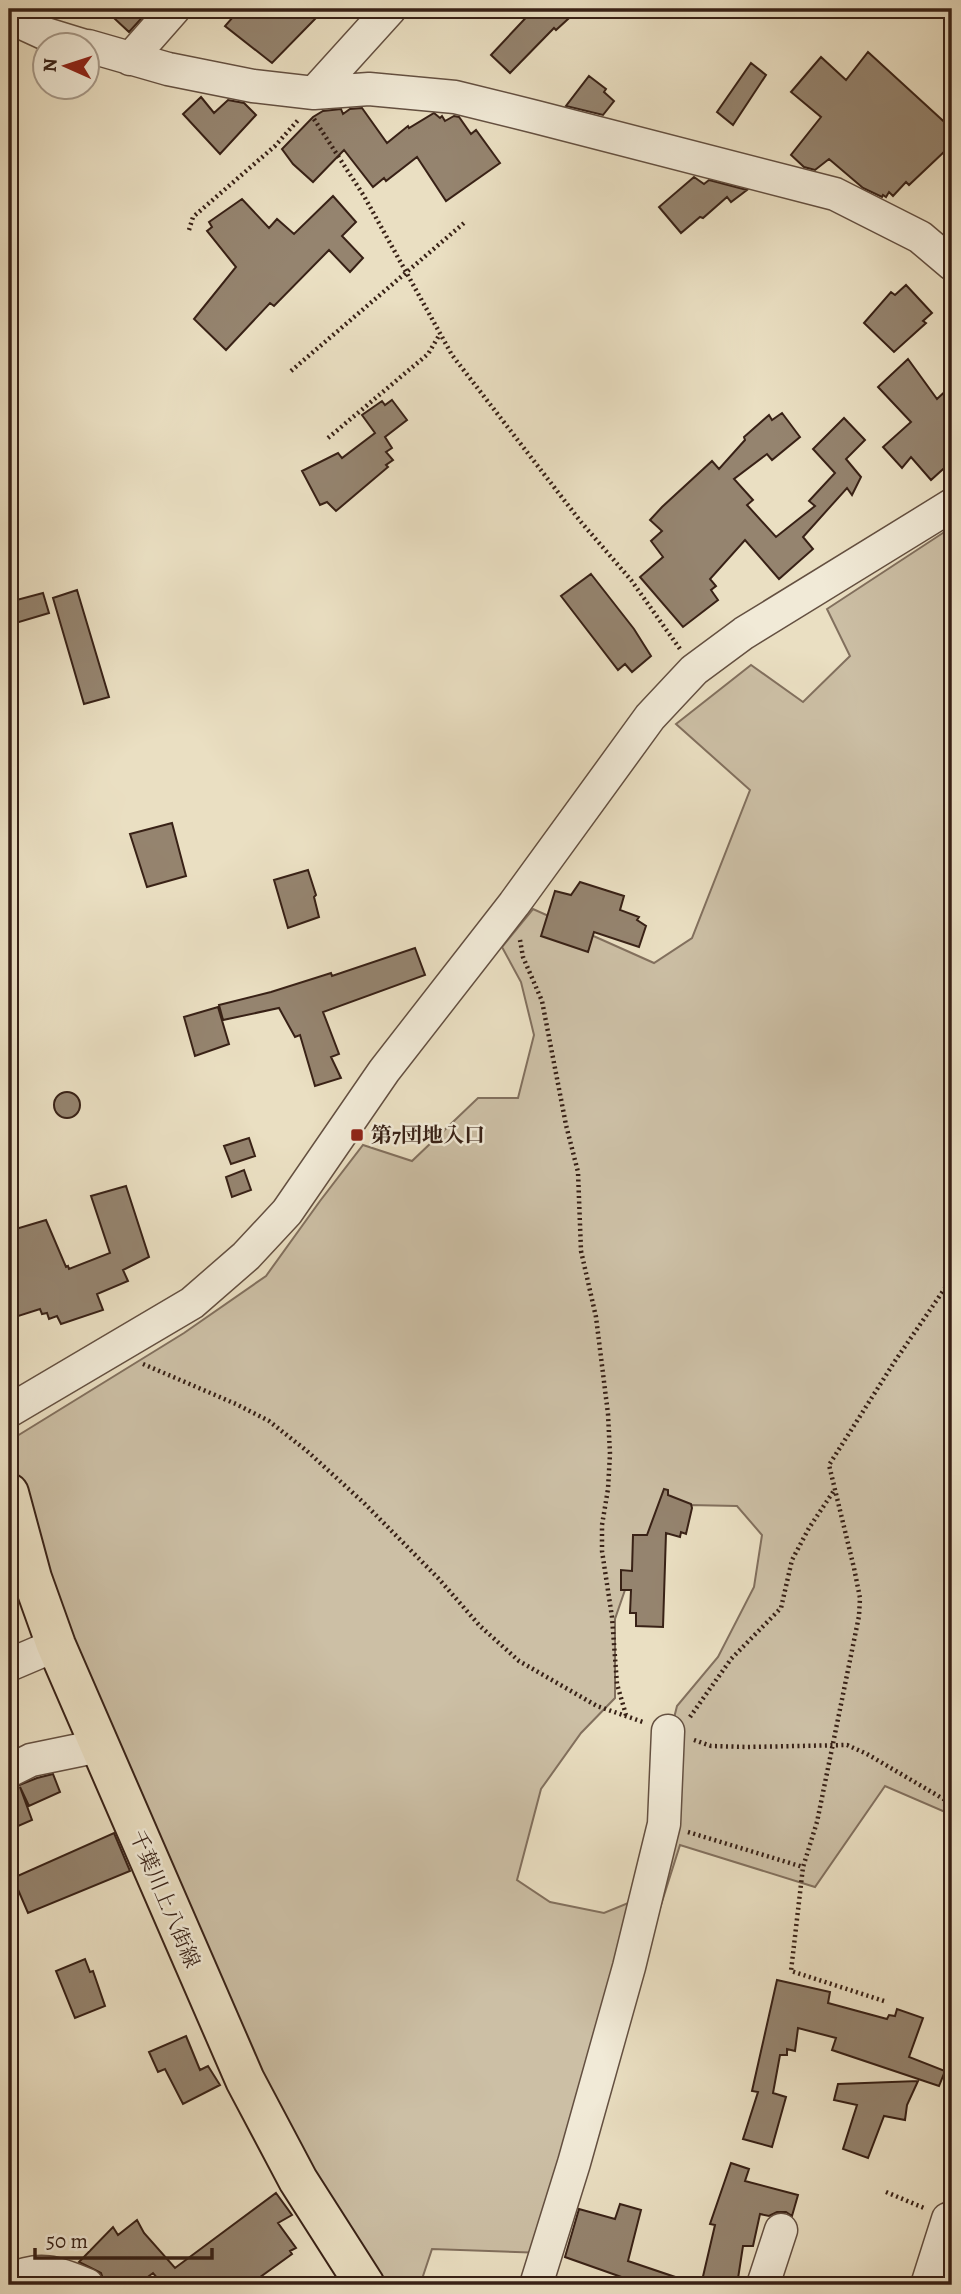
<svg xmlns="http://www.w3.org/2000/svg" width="961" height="2294" font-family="Alegreya,'Noto Serif JP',serif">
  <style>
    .green { fill: #ccbfa5; stroke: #82705e; stroke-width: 2; fill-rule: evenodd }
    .building { fill: #95846f; stroke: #382116; stroke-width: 2 }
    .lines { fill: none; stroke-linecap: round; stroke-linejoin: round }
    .minor-casing { stroke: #645041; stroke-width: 35 }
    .major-casing { stroke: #382116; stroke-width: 42 }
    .path { stroke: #382116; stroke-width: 4.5; stroke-dasharray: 2 3.5; stroke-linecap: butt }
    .minor { stroke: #f1ead7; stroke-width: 32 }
    .major { stroke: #eadfc2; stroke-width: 38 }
    .poi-dot { fill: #8f2418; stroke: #f1ead7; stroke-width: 2.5 }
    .labels { text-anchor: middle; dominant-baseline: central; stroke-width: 5; stroke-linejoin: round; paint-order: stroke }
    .poi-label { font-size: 21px; font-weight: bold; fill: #382116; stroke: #f1ead7; text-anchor: start }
    .street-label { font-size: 21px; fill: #382116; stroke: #f1ead7 }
  </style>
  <rect width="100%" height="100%" fill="#eadfc2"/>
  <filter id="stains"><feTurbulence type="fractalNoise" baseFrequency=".00286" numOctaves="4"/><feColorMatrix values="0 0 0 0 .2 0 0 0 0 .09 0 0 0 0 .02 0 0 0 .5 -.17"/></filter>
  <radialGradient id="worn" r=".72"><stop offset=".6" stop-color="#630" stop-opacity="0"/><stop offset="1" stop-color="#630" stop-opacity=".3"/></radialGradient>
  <!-- green -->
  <path class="green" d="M952,527v1288l-67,-29 -70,101 -135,-42 -91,287 -44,121 -113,-4 -12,36h-47l-74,-122 -252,-563 -38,-140v-19l175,-108 82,-57 54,-75 43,-56 49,16 66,-63h40l16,-63 -13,-53 -19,-35 31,-38 121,54 38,-25 58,-148 -74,-66 75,-59 52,37 47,-46 -23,-47zM689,1505l48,1 25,29 -8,52 -36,70 -41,49 -13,52 -21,139 -39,16 -54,-11 -33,-22 24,-91 40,-56 34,-35v-79l21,-61z"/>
  <!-- building -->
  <path class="building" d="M125,9h25l-21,23 -14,-13z
    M240,9h65l10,10 -43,44 -47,-37z
    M534,9h45l-23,21 -2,-2 -44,45 -19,-18z
    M868,52l84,77v13l-6,8 -37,35 -3,-3 -13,14 -4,-4 -3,5 -3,-2 -1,2 -19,-9 -34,-29 -14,11 -11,-3 -13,-12 30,-38 -30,-25 30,-35 25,23z
    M751,63l15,12 -33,50 -16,-13z
    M589,76l17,13 -2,3 10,9 -11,14 -37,-9z
    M201,97l13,16 14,-13 16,3 12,12 -36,39 -37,-40z
    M362,108l25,35 21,-17 1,2 25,-15 6,5 2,-2 3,5 9,-5 5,1 12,17 5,-4 24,33 -54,38 -29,-44 -31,24 -2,-3 -11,9 -29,-37 -31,32 -20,-18 -11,-15 31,-32 10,-6 18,-2 2,5 7,-5z
    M694,177l10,7 5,-4 38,10 -16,12 -4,-5 -24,21 -3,-1 -19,16 -22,-26z
    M333,196l23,26 -14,14 21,22 -13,14 -21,-22 -55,56 -4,-3 -44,47 -32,-31 42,-52 -29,-36 5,-4 -3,-5 33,-23 27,29 8,-9 17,15z
    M906,285l26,28 -9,8 3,2 -32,29 -30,-29 27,-31 4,3z
    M908,359l29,40 15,-14v76l-21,19 -20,-23 -9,11 -19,-21 28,-25 -33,-35z
    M392,400l15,20 -22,17 7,11 -6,4 7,8 -7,5 2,2 -52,44 -9,-9 -7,3 -18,-34 36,-18 4,5 33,-25 -13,-18 20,-14 3,4z
    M782,413l18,24 -28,23 -5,-6 -33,25 19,21 -6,5 29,32 39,-31 -6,-5 26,-28 -22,-24 31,-31 21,22 -19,19 15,18 -9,18 -5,-7 -44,49 10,12 -34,30 -34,-39 -35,39 6,7 -5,4 7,10 -35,27 -43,-50 23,-20 -12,-16 11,-10 -12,-11 12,-13 50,-46 7,8 26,-29 -1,-3 25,-22 3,5z
    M591,574l43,55 17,27 -19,16 -7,-8 -7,6 -57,-74z
    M77,590l32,107 -25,7 -31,-106z
    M43,593l6,20 -40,12v-23z
    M172,823l14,53 -39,11 -17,-53z
    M308,870l8,25 -2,2 5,20 -31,11 -14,-48z
    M580,882l44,14 -4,14 19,7 -2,3 9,6 -7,21 -45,-15 -6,20 -47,-16 14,-45 16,4z
    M415,948l10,27 -102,37 16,42 -8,3 10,21 -26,8 -15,-51 -5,2 -16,-29 -56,12 -4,-15 52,-13 60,-19 1,3z
    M218,1007l11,37 -34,12 -11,-39z
    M54 1105a13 13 0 1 1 26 0a13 13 0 1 1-26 0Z
    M249,1138l6,18 -24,8 -7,-18z
    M244,1170l7,20 -19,7 -6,-20z
    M126,1186l23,71 -26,13 5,11 -31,13 6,16 -42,14 -4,-8 -8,3 -2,-6 -5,1 -2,-5 -31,10v-88l37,-11 20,47 2,-1 1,3 41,-16 -19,-57z
    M664,1489l4,1v5l23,9 1,4 -6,26 -5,-2 -1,5 -14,-4 -3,94 -27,-1v-13h-6l1,-23h-10v-20l11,1 1,-36h14z
    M53,1774l7,18 -31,14 -9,-19 12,33 -23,10v-41l28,-11z
    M114,1833l16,38 -102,42 -15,-35z
    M85,1959l5,13 3,-1 12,35 -30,12 -19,-47z
    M777,1980l53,12 -2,11 59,16 2,-4 6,1 2,-7 26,9 -14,39 36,14 -6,15 -107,-36 4,-12 -38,-10 -3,23 -8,-2v6h-7l-7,38 13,4 -14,50 -29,-8 15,-47 -6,-1z
    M186,2036l14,34 8,-4 12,19 -37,19 -18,-35 -7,3 -9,-20z
    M918,2081l-11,24 -2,15 -21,-4 -16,42 -25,-9 14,-44 -23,-5 4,-16z
    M731,2163l18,6 -4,12 53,14 -6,21 -6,-4h-9l-8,4 -9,-2 -7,32h-10l-6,39h-36l14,-60 -5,-1z
    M276,2193l16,22 -14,8 18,25 -6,3 2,3 -43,31h-98l8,-5 -6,-7 -16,12h-32l-4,-12 -22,-11 34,-35 5,8 19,-15 7,13 31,35z
    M620,2204l21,6 -13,51 62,21 -1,3h-45l-79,-28 14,-48 36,10z"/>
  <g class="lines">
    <!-- minor casing -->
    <g class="minor-casing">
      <path id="minor" d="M9,17l37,17 39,12
        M88,46l80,23 85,17 61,7 55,-4 86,8 81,20 299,77 85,43 32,27
        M130,59l44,-50
        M314,93l76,-84
        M9,1411l183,-108 54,-47 41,-44 97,-141 130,-167 136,-187 44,-47 50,-37 208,-128
        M9,1665l47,-20
        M9,1771l22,-11 68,-14
        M9,2280c30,-14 48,-8 78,5
        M536,2285l38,-122 55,-196 35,-143 4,-93
        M763,2285l18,-55
        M927,2285l21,-66"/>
    </g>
    <!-- major casing -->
    <g class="major-casing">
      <path id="major" d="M9,1493l23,85 24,67 189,435 53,100 67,105"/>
    </g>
    <!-- path -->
    <path class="path" d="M314,119l50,77 88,159 129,167 50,58 49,69
      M189,230l4,-13 82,-71 24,-27
      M291,371l173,-148
      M328,438l100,-84 12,-20
      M520,940l3,17 19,44 24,124 12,47 3,79 15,66 12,97 2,40 -2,35 -6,36v26l10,66 5,67 9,31
      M143,1364l93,40 33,17 38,30 57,52 74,75 42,48 39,35 78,45 46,16
      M690,1717l41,-58 50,-51 11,-48 17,-32 26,-39
      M694,1740l17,6 36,1 100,-2 20,9 85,50
      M688,1832l115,35
      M884,2001l-93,-30 12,-104 14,-45 42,-206 1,-18 -6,-30 -25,-103 66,-104 57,-83
      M886,2192l38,16"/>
    <!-- minor -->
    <use href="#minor" class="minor"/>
    <!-- major -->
    <use href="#major" class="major"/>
  </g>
  <!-- markers -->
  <rect class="poi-dot" x="350" y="1128" width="14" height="14" rx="3.5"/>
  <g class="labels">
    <!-- poi labels -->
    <g class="poi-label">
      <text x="371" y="1135">第7団地入口</text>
    </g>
    <!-- street labels -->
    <g class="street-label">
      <text transform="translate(165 1899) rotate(67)">千葉川上八街線</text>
    </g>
  </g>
  <!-- margin -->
  <rect width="961" height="2294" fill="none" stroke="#eadfc2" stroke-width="35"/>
  <rect x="10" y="10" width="940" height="2273" fill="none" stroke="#382116" stroke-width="3.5"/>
  <rect x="18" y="18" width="926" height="2259" fill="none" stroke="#382116" stroke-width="2"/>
  <!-- north arrow -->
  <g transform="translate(66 66) rotate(273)"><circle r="33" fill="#f1ead7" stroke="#a79a8a" stroke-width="2"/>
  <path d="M0-5L12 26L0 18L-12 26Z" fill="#8f2418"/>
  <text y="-10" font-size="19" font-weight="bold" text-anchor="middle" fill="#382116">N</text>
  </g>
  <!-- scale -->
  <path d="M35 2248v10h177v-10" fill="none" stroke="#382116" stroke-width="3.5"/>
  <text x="46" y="2248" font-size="21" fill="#382116" stroke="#f1ead7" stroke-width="5" paint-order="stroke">50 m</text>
  <rect width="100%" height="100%" filter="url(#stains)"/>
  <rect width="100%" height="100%" fill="url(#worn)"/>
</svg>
